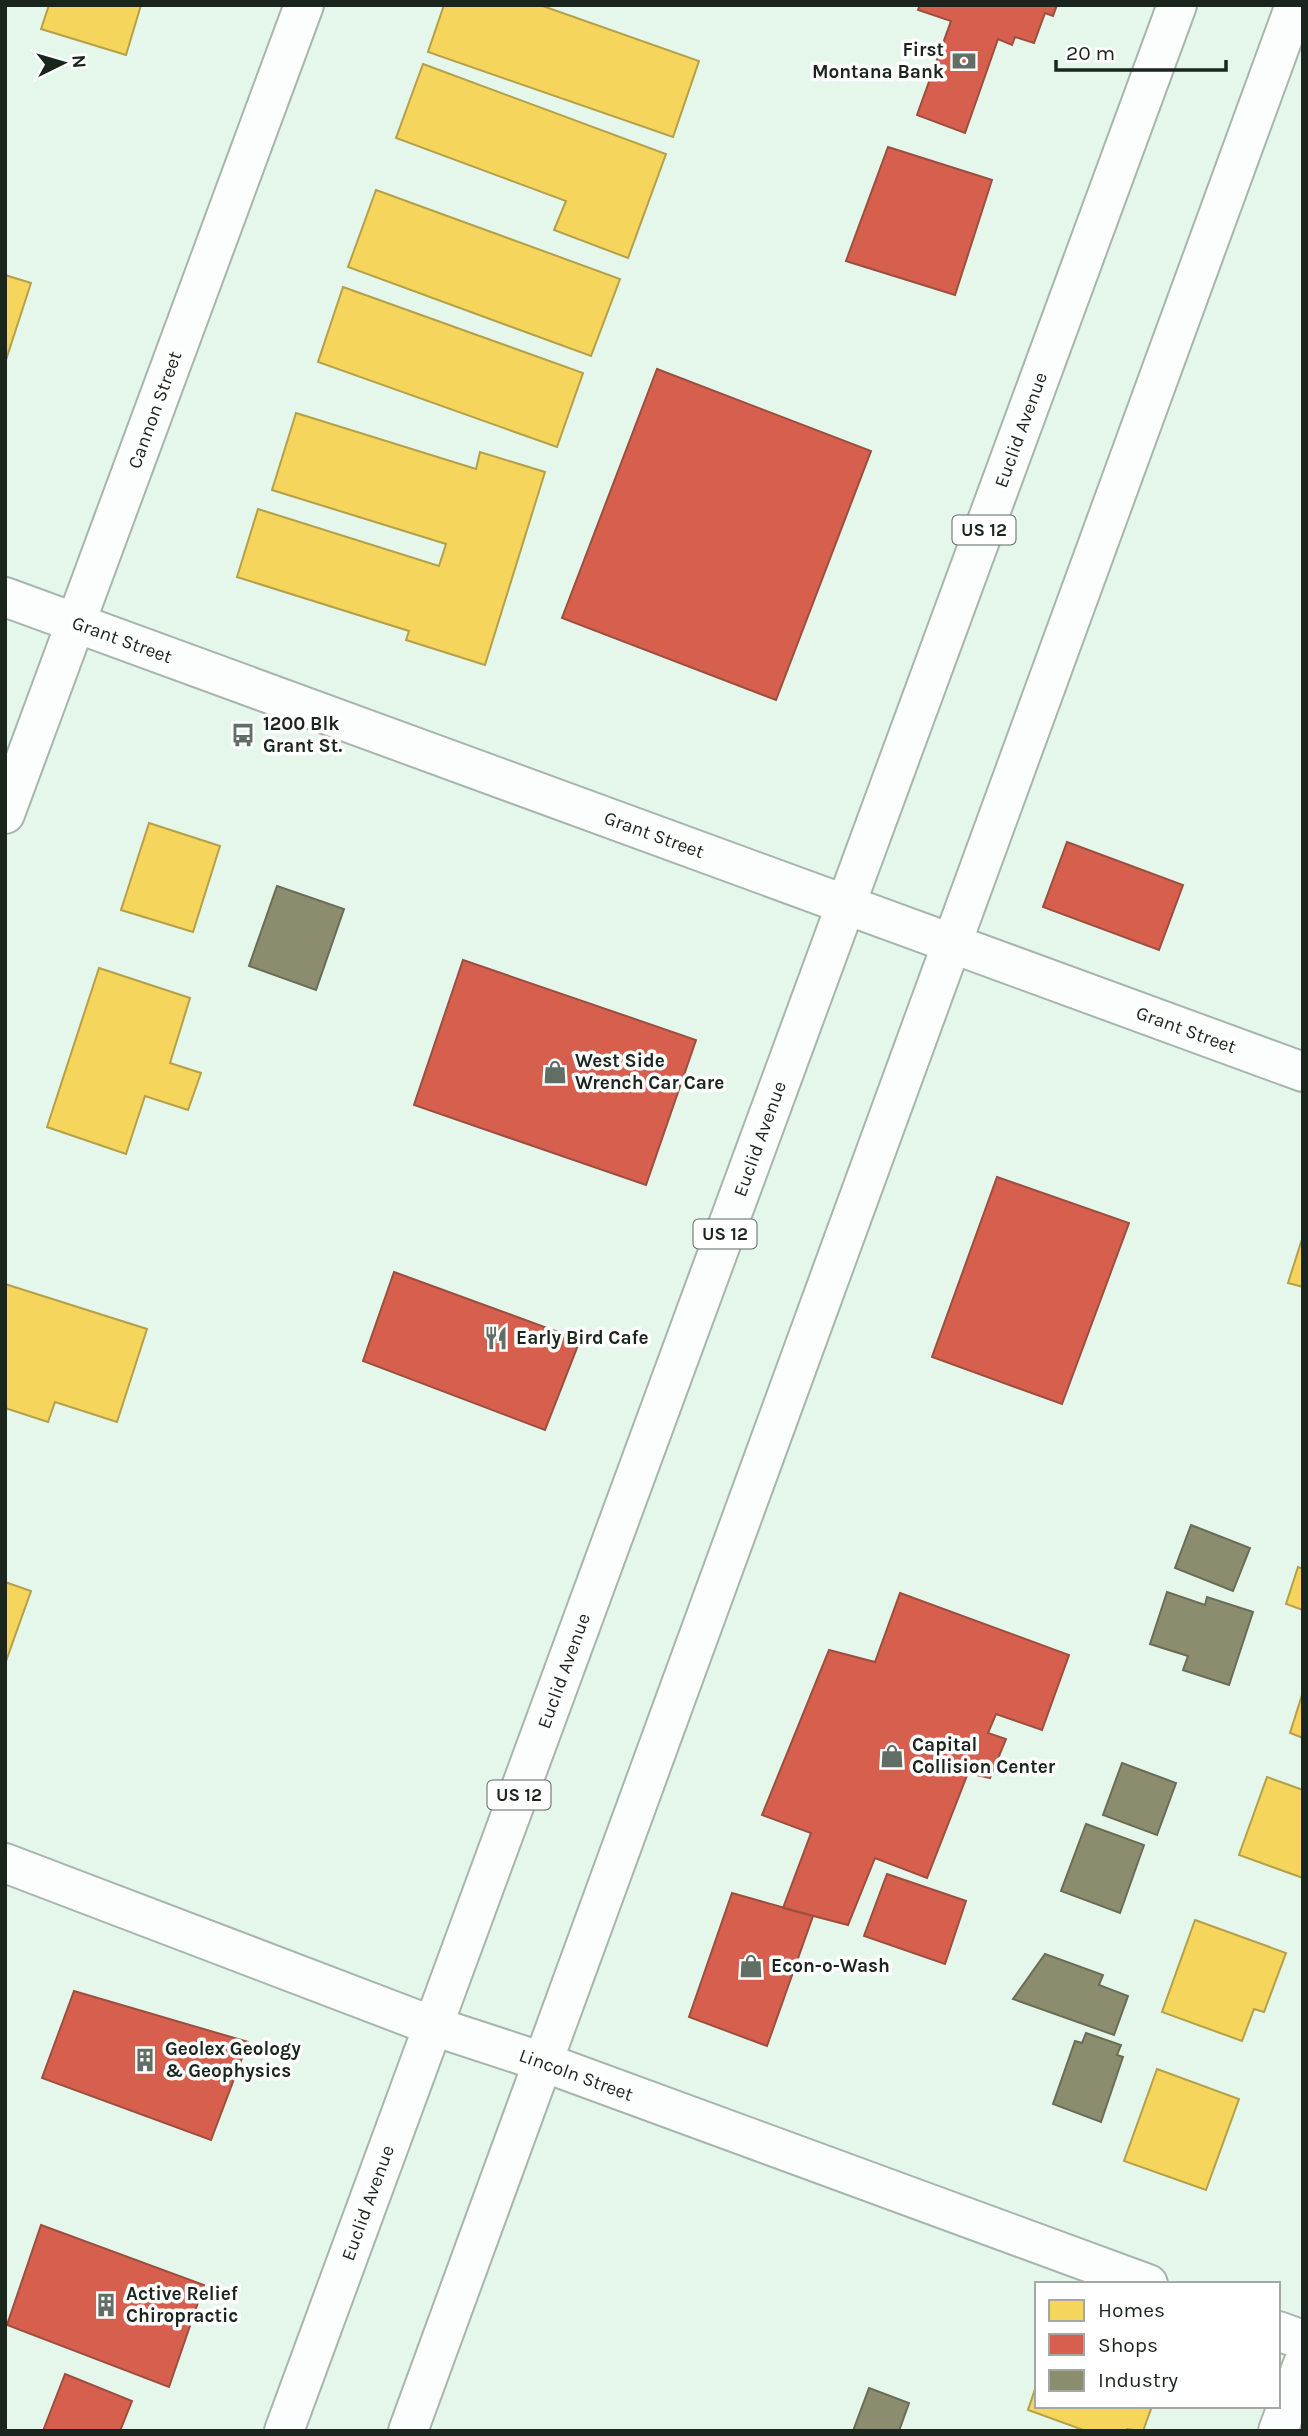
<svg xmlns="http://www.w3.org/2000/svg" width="1308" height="2436" font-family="Karla,sans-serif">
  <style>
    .homes { fill: #f6d55c; stroke: #b4a049; stroke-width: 2 }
    .shops { fill: #d6604d; stroke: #9d4e3f; stroke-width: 2 }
    .industry { fill: #8c8c6e; stroke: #6a6d56; stroke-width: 2 }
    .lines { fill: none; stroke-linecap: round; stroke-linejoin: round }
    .minor-casing { stroke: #a7b5ac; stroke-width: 42 }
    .highway-casing { stroke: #a7b5ac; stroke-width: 42 }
    .minor { stroke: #fbfefc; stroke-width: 38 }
    .highway { stroke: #fbfefc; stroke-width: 38 }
    .labels { text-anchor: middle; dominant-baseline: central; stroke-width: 7; stroke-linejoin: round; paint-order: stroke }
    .shield { fill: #fff; stroke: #5e6661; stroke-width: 2 }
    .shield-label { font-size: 18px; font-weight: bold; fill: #19251d }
    .poi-label { font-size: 19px; font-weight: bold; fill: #19251d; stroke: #fff; text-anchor: start }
    .street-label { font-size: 19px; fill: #19251d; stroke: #fff }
  </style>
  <rect width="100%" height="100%" fill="#e5f6eb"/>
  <!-- homes -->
  <path class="homes" d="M49,5h92l-15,50 -85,-26z
    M444,5h96l159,56 -26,76 -245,-85z
    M423,64l243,90 -38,104 -74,-28 12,-29 -170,-63z
    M376,190l244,89 -29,77 -243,-89z
    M5,275l26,8 -26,80z
    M343,287l240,86 -26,74 -239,-85z
    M296,413l180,56 4,-17 65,20 -60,193 -79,-25 3,-9 -172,-54 21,-68 181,57 7,-22 -174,-54z
    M149,823l71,23 -27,86 -72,-22z
    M99,968l91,30 -20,65 31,10 -13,37 -43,-14 -19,58 -79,-27z
    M1303,1236v51l-15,-4z
    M5,1284l142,45 -30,93 -62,-20 -7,20 -43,-14z
    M1298,1567l5,2v41l-17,-6z
    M5,1582l26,9 -26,73z
    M1302,1695h1v43l-13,-5z
    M1267,1777l36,13v88l-64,-23z
    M1195,1920l91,33 -22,59 -10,-3 -12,32 -80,-29z
    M1157,2069l82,30 -33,91 -82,-29z
    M1037,2383v23h106l8,3 -8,22 -16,-2 -1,2h-40l-58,-21z"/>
  <!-- shops -->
  <path class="shops" d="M920,5h137l-4,11 -8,-3 -11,30 -19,-6 -3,8 -14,-6 -33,94 -48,-18 34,-94 -33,-11z
    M888,147l104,33 -37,115 -109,-34z
    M657,369l214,82 -95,249 -214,-82z
    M1067,842l116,43 -24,65 -116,-43z
    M463,960l233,80 -50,145 -232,-80z
    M997,1177l132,46 -67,181 -130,-47z
    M394,1272l186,68 -35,90 -182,-69z
    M900,1593l169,62 -27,75 -46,-16 -8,19 18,6 -16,39 -22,-5 -41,105 -52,-20 -27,67 -65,-17 28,-75 -49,-18 67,-165 46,12z
    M887,1874l79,27 -21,63 -81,-28z
    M732,1893l81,23 -46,130 -78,-29z
    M74,1991l174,51 -37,98 -169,-62z
    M41,2225l163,60 -35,102 -162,-62z
    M65,2374l67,27 -12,30h-77z"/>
  <!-- industry -->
  <path class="industry" d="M277,886l67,23 -28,81 -67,-24z
    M1191,1525l59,23 -17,43 -58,-23z
    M1167,1592l38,13 2,-8 46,15 -24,73 -46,-15 5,-14 -38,-12z
    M1122,1763l54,20 -19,52 -54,-20z
    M1086,1824l58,21 -24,68 -59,-22z
    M1045,1954l58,21 -4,10 29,11 -14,39 -101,-36z
    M1086,2033l35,12 -4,10 6,2 -22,65 -48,-18 22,-63 7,2z
    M869,2388l40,15 -10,28h-46z"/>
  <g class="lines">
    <!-- minor casing -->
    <g class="minor-casing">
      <path id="minor" d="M5,597l1298,475
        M5,814l299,-809
        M5,1863l428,163 110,36 605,222
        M1278,2331l25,9
        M1278,2431l25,-67"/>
    </g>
    <!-- highway casing -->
    <g class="highway-casing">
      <path id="highway" d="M284,2431l893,-2426
        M408,2431l887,-2426"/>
    </g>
    <!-- minor -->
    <use href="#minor" class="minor"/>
    <!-- highway -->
    <use href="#highway" class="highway"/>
  </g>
  <!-- icons -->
  <defs>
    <g id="bank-bare" transform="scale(1.89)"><path d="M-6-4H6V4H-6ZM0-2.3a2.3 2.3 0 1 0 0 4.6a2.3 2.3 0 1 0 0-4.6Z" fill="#606e65" stroke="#fff" stroke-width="2.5" paint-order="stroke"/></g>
    <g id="bus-bare" transform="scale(1.89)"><path d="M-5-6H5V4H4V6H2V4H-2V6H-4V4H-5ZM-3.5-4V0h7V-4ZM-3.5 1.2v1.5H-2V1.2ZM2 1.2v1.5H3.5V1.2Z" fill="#606e65" stroke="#fff" stroke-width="2.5" paint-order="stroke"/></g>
    <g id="shop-bare" transform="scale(1.89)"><path d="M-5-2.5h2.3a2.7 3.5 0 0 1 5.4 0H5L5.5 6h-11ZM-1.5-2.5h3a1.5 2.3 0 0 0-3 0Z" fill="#606e65" stroke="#fff" stroke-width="2.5" paint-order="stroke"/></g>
    <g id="restaurant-bare" transform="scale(1.89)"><path d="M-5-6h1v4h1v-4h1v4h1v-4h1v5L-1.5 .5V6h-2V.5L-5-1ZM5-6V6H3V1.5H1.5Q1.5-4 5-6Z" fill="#606e65" stroke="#fff" stroke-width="2.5" paint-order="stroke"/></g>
    <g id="building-bare" transform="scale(1.89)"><path d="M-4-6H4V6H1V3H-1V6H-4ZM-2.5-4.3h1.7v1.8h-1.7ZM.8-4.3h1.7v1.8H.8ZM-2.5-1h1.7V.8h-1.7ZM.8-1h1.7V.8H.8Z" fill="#606e65" stroke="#fff" stroke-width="2.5" paint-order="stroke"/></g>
  </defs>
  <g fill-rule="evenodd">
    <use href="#bank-bare" x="964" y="61"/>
    <use href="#bus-bare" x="243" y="735"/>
    <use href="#shop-bare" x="555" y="1072"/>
    <use href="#restaurant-bare" x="496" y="1338"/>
    <use href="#shop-bare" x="892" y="1756"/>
    <use href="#shop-bare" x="751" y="1966"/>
    <use href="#building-bare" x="145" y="2060"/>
    <use href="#building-bare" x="106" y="2305"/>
  </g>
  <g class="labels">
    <!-- shield labels -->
    <g class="shield">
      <rect x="952.5" y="515.5" width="63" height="29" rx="5"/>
      <rect x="693.5" y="1219.5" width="63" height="29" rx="5"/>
      <rect x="487.5" y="1780.5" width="63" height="29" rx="5"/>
    </g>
    <g class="shield-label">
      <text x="984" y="530">US 12</text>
      <text x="725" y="1234">US 12</text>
      <text x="519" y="1795">US 12</text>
    </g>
    <!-- poi labels -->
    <g class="poi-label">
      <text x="944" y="50" text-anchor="end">First<tspan x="944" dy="22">Montana Bank</tspan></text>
      <text x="263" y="724">1200 Blk<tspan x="263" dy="22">Grant St.</tspan></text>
      <text x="575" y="1061">West Side<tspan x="575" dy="22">Wrench Car Care</tspan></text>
      <text x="516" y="1338">Early Bird Cafe</text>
      <text x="912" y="1745">Capital<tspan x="912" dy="22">Collision Center</tspan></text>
      <text x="771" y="1966">Econ-o-Wash</text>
      <text x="165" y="2049">Geolex Geology<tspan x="165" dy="22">&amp; Geophysics</tspan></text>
      <text x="126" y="2294">Active Relief<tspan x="126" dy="22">Chiropractic</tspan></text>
    </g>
    <!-- street labels -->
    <g class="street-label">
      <text transform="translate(155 410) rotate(-70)">Cannon Street</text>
      <text transform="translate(1021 430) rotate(-70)">Euclid Avenue</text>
      <text transform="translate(122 640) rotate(20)">Grant Street</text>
      <text transform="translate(654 835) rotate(20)">Grant Street</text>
      <text transform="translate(1186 1030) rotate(20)">Grant Street</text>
      <text transform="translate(760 1139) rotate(-70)">Euclid Avenue</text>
      <text transform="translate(564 1671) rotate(-70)">Euclid Avenue</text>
      <text transform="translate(576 2075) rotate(20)">Lincoln Street</text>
      <text transform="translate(368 2203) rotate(-70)">Euclid Avenue</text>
    </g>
  </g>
  <!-- border -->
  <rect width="1308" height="2436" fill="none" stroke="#19251d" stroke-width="14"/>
  <!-- legend -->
  <rect x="1035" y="2282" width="245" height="126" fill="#ffffff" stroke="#a3a8a5" stroke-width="2"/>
  <rect x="1049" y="2300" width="35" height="21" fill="#f6d55c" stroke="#a3a8a5" stroke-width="2"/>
  <text x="1098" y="2317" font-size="21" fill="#19251d">Homes</text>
  <rect x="1049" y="2334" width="35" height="21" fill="#d6604d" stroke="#a3a8a5" stroke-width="2"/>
  <text x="1098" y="2352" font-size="21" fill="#19251d">Shops</text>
  <rect x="1049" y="2370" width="35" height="21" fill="#8c8c6e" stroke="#a3a8a5" stroke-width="2"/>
  <text x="1098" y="2387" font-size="21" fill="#19251d">Industry</text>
  <!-- north arrow -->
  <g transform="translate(63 63) rotate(85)" stroke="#ffffff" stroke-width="5" paint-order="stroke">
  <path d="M0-5L12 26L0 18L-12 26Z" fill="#19251d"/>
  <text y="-10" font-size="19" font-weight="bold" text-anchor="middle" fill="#19251d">N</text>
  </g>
  <!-- scale -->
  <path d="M1056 60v10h170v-10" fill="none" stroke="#19251d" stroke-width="3.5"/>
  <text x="1066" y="60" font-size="21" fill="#19251d" stroke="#ffffff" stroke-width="5" paint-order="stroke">20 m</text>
</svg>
